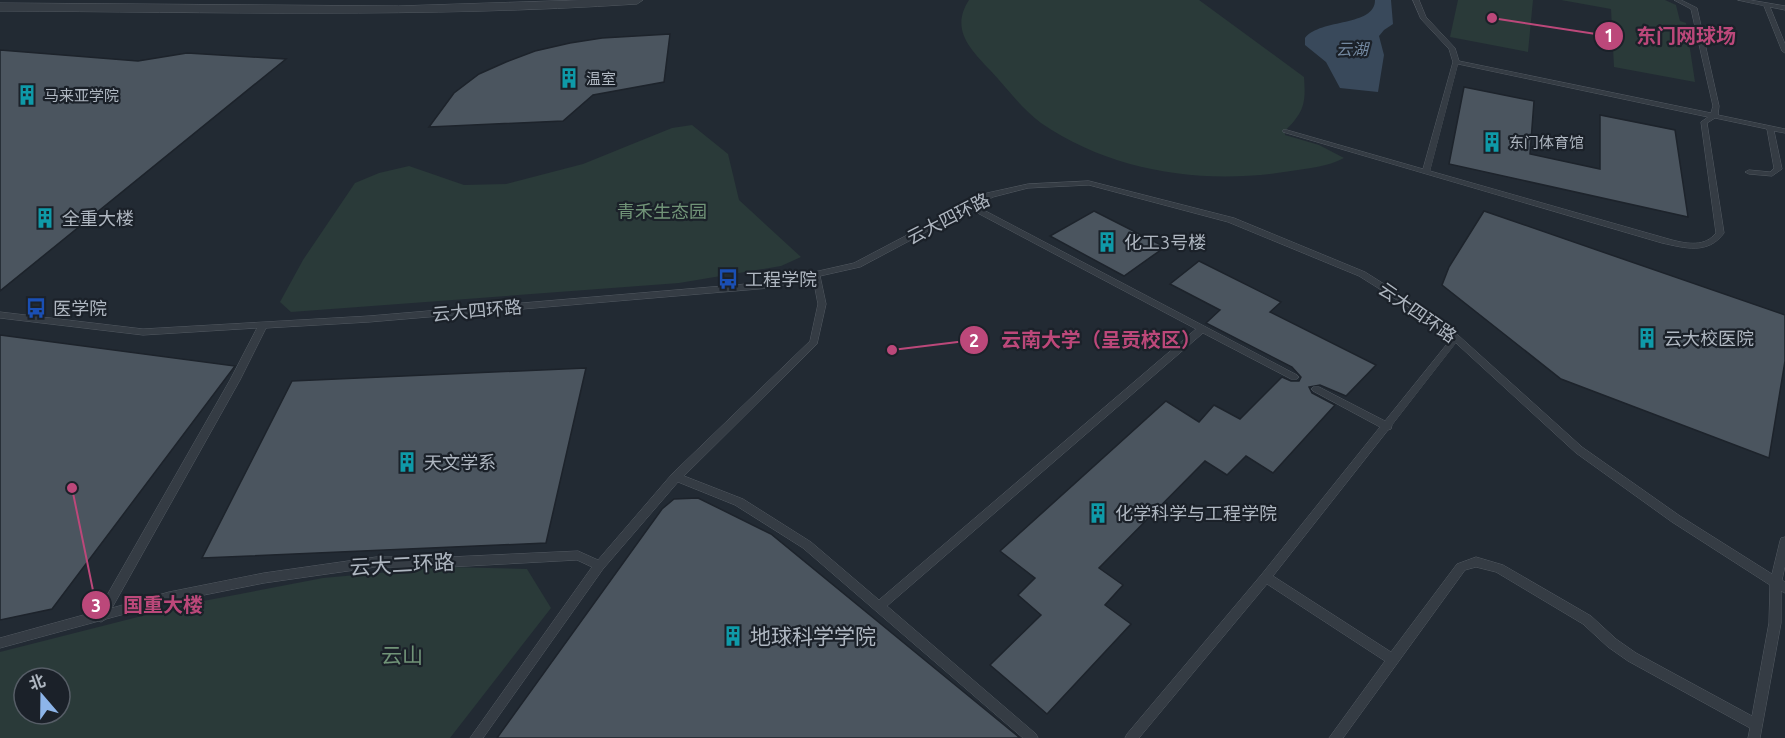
<svg xmlns="http://www.w3.org/2000/svg" width="1785" height="738" font-family="Ubuntu,'Noto Sans SC',sans-serif">
  <style>
    .green { fill: #2a3a39; fill-rule: evenodd }
    .water { fill: #39495b }
    .building { fill: #4b555f; stroke: #1d232b; stroke-width: 1.5 }
    .lines { fill: none; stroke-linecap: round; stroke-linejoin: round }
    .lane-casing { stroke: #535a62; stroke-width: 1 }
    .street-casing { stroke: #535a62; stroke-width: 1 }
    .lane { fill: #353c44; fill-rule: evenodd }
    .street { fill: #353c44; fill-rule: evenodd }
    .labels { text-anchor: middle; dominant-baseline: central; stroke-width: 4.5; stroke-linejoin: round; paint-order: stroke }
    .far-poi-label { font-size: 15px; fill: #afb7c1; stroke: #1b2129; text-anchor: start }
    .far-water-label { font-size: 16px; font-style: italic; fill: #7489a1; stroke: #1b2129 }
    .park-label { font-size: 18px; fill: #719478; stroke: #1b2129 }
    .poi-label { font-size: 18px; fill: #afb7c1; stroke: #1b2129; text-anchor: start }
    .street-label { font-size: 18px; fill: #afb7c1; stroke: #1b2129 }
    .near-street-label { font-size: 21px; fill: #afb7c1; stroke: #1b2129 }
    .near-poi-label { font-size: 21px; fill: #afb7c1; stroke: #1b2129; text-anchor: start }
    .near-park-label { font-size: 21px; fill: #719478; stroke: #1b2129 }
    .leader { fill: none; stroke: #bc487a; stroke-width: 2 }
    .callout-dot { fill: #bc487a; stroke: #1b2129; stroke-width: 2 }
    .mark-label { font-size: 18px; text-anchor: middle; font-weight: bold; fill: #fff }
    .callout-label { font-size: 20px; text-anchor: middle; font-weight: bold; fill: #bc487a; stroke: #1b2129; stroke-width: 4.5; stroke-linejoin: round; paint-order: stroke }
  </style>
  <rect width="100%" height="100%" fill="#222a33"/>
  <!-- green -->
  <path class="green" d="M969,0h230l105,77c2,27 0,35 -19,54v4l34,10 25,13c-17,9 -35,10 -53,13 -85,14 -177,2 -250,-48 -19,-14 -35,-36 -51,-53 -20,-21 -40,-41 -21,-70z
    M1458,0h75l-5,52 -78,-15z
    M1561,0h104l11,5 4,16 6,2 9,59 -81,-15 -3,-58z
    M692,125l36,29 11,46 62,57 -20,9 -102,17 -388,29 -11,-10 23,-42 52,-77 24,-10 30,-7 55,19 42,-1 77,-20 89,-36z
    M446,567l81,2 24,39 -101,130h-450v-86l193,-49 130,-25zM24,678h36v36h-36z"/>
  <!-- water -->
  <path class="water" d="M1375,0h16l2,24 -9,6 -5,6 5,19 -6,37 -38,-4 -14,-26 -21,-17v-7c16,-20 70,-11 70,-38z"/>
  <!-- building -->
  <path class="building" d="M670,34l-6,48 -71,13 -30,26 -134,6 25,-34 25,-19 27,-12 29,-11 35,-8 32,-5z
    M0,50l138,11 49,-8 99,6 -286,232z
    M1464,87l70,14 -4,53 70,15v-54l75,15 13,87 -239,-53z
    M1094,211l71,36 -41,29 -74,-40z
    M1484,211l301,104v46l-16,97 -208,-79 -119,-94 7,-18z
    M1199,261l82,41 -11,10 106,53 -30,31 -26,-11 -11,2 3,6 23,12 -62,68 -27,-17 -19,19 -22,-14 -106,107 24,17 -18,20 26,19 -84,90 -57,-49 51,-50 -23,-20 17,-17 -35,-27 166,-150 33,21 15,-17 26,14 42,-42 9,4h8l2,-4 -9,-10 -86,-44 14,-13 -50,-26z
    M0,335l235,31 -183,243 -52,11z
    M586,368l-40,175 -344,15 90,-177z
    M698,498l73,36 249,204h-523l165,-229 12,-10z"/>
  <g class="lines">
    <!-- lane casing -->
    <g class="lane-casing">
      <path id="lane" d="M1413,0h6l7,17 29,31 4,13 252,52 2,-7 -22,-97 -17,-9h7l16,8 22,98 -1,9 67,14v4l-11,-2 8,38 -10,7 -23,-2 -4,-2 4,-2 21,2 4,-4 -7,-39 -52,-11 -8,5 17,110c-16,22 -39,15 -62,10l-379,-111v-2h4l136,39 30,-107 -4,-13 -28,-30zM1458,64l250,53 -7,5 15,111c-11,14 -28,11 -44,7l-242,-69z
        M1738,0h12l35,6v4l-15,-3 15,37v9l-3,-2 -18,-45z
        M1089,181l145,37 131,54 54,34 40,30 123,111 98,69 92,58 8,-33 1,-3 4,-1v29l-3,14 3,2v11l-4,-2v32l-21,115h-12l2,-10 -122,-67 -20,-14 -25,-23 -87,-52 -20,-5 -11,3 -122,168h-14l56,-77 -118,-77 -128,154h-14l2,-4 135,-160 118,-147 -67,-36 -2,-2 2,-2h6l66,34 66,-82 -38,-29 -54,-34 -131,-54 -139,-37 -61,3 -35,9 -17,9 321,169 2,2 -2,2h-6l-88,-46 -316,273 149,128 2,4h-15l-220,-190 -68,-43 -57,-23 -75,87 -120,169h-13l122,-171 -15,-7 -128,7h-73l-112,16 -95,19 -63,17 -5,3 -2,-1 -99,27v-10l98,-27 132,-231 27,-52 -114,7 -143,-17v-6l143,17 226,-13 401,-34 84,-19 133,-70 41,-9zM970,209l226,120 -317,271 -68,-58 -68,-43 -59,-23 133,-132 9,-40 -6,-28 40,-9zM813,278l5,26 -8,37 -138,133 -74,86 -20,-9 -129,6h-73l-112,16 -95,19 -57,16 128,-228 26,-52 103,-6 401,-34zM1456,343l120,110 96,69 98,63 -1,38 -17,93 -116,-63 -20,-14 -25,-23 -88,-51 -27,-8 -19,7 -66,88 -118,-76 115,-146 3,-1 1,-4z"/>
    </g>
    <!-- street casing -->
    <g class="street-casing">
      <path id="street" d="M582,0h61l-6,4c-212,14 -424,8 -637,7v-8l398,3z"/>
    </g>
    <!-- lane -->
    <use href="#lane" class="lane"/>
    <!-- street -->
    <use href="#street" class="street"/>
  </g>
  <!-- icons -->
  <defs>
    <g id="building-bare" transform="scale(1.62)"><path d="M-4-6H4V6H1V3H-1V6H-4ZM-2.5-4.3h1.7v1.8h-1.7ZM.8-4.3h1.7v1.8H.8ZM-2.5-1h1.7V.8h-1.7ZM.8-1h1.7V.8H.8Z" fill="#0f9aa8" stroke="#1b2129" stroke-width="2.5" paint-order="stroke"/></g>
    <g id="bus-bare" transform="scale(1.62)"><path d="M-5-6H5V4H4V6H2V4H-2V6H-4V4H-5ZM-3.5-4V0h7V-4ZM-3.5 1.2v1.5H-2V1.2ZM2 1.2v1.5H3.5V1.2Z" fill="#1a4fb4" stroke="#1b2129" stroke-width="2.5" paint-order="stroke"/></g>
  </defs>
  <g fill-rule="evenodd">
    <use href="#building-bare" x="569" y="78"/>
    <use href="#building-bare" x="27" y="95"/>
    <use href="#building-bare" x="1492" y="142"/>
    <use href="#building-bare" x="45" y="218"/>
    <use href="#building-bare" x="1107" y="242"/>
    <use href="#bus-bare" x="728" y="279"/>
    <use href="#bus-bare" x="36" y="308"/>
    <use href="#building-bare" x="1647" y="338"/>
    <use href="#building-bare" x="407" y="462"/>
    <use href="#building-bare" x="1098" y="513"/>
    <use href="#building-bare" x="733" y="636"/>
  </g>
  <g class="labels">
    <!-- far-poi labels -->
    <g class="far-poi-label">
      <text x="586" y="78">温室</text>
      <text x="44" y="95">马来亚学院</text>
      <text x="1509" y="142">东门体育馆</text>
    </g>
    <!-- far-water labels -->
    <g class="far-water-label">
      <text x="1352" y="49">云湖</text>
    </g>
    <!-- park labels -->
    <g class="park-label">
      <text x="662" y="211">青禾生态园</text>
    </g>
    <!-- poi labels -->
    <g class="poi-label">
      <text x="62" y="218">全重大楼</text>
      <text x="1124" y="242">化工3号楼</text>
      <text x="745" y="279">工程学院</text>
      <text x="53" y="308">医学院</text>
      <text x="1664" y="338">云大校医院</text>
      <text x="424" y="462">天文学系</text>
      <text x="1115" y="513">化学科学与工程学院</text>
    </g>
    <!-- street labels -->
    <g class="street-label">
      <text transform="translate(948 218) rotate(-27)">云大四环路</text>
      <text transform="translate(477 310) rotate(-5)">云大四环路</text>
      <text transform="translate(1418 312) rotate(35)">云大四环路</text>
    </g>
    <!-- near-street labels -->
    <g class="near-street-label">
      <text transform="translate(402 564) rotate(-3)">云大二环路</text>
    </g>
    <!-- near-poi labels -->
    <g class="near-poi-label">
      <text x="750" y="636">地球科学学院</text>
    </g>
    <!-- near-park labels -->
    <g class="near-park-label">
      <text x="402" y="655">云山</text>
    </g>
  </g>
  <!-- callouts -->
  <path class="leader" d="M1492 18L1609 36M892 350L974 340M72 488L96 605"/>
  <g class="callout-dot">
    <circle cx="1492" cy="18" r="6"/>
    <circle cx="892" cy="350" r="6"/>
    <circle cx="72" cy="488" r="6"/>
    <circle cx="1609" cy="36" r="15"/>
    <circle cx="974" cy="340" r="15"/>
    <circle cx="96" cy="605" r="15"/>
  </g>
  <g class="mark-label">
    <text x="1609" y="42">1</text>
    <text x="974" y="347">2</text>
    <text x="96" y="612">3</text>
  </g>
  <g class="callout-label">
    <text x="1686" y="43">东门网球场</text>
    <text x="1101" y="347">云南大学（呈贡校区）</text>
    <text x="163" y="612">国重大楼</text>
  </g>
  <!-- north arrow -->
  <g transform="translate(42 696) rotate(340)"><circle r="28" fill="#1b2129" stroke="#565d66" stroke-width="1.5"/>
  <path d="M0-4.5L10 22L0 15L-10 22Z" fill="#8db5e9"/>
  <text y="-9" font-size="16" font-weight="bold" text-anchor="middle" fill="#afb7c1">北</text>
  </g>
</svg>
